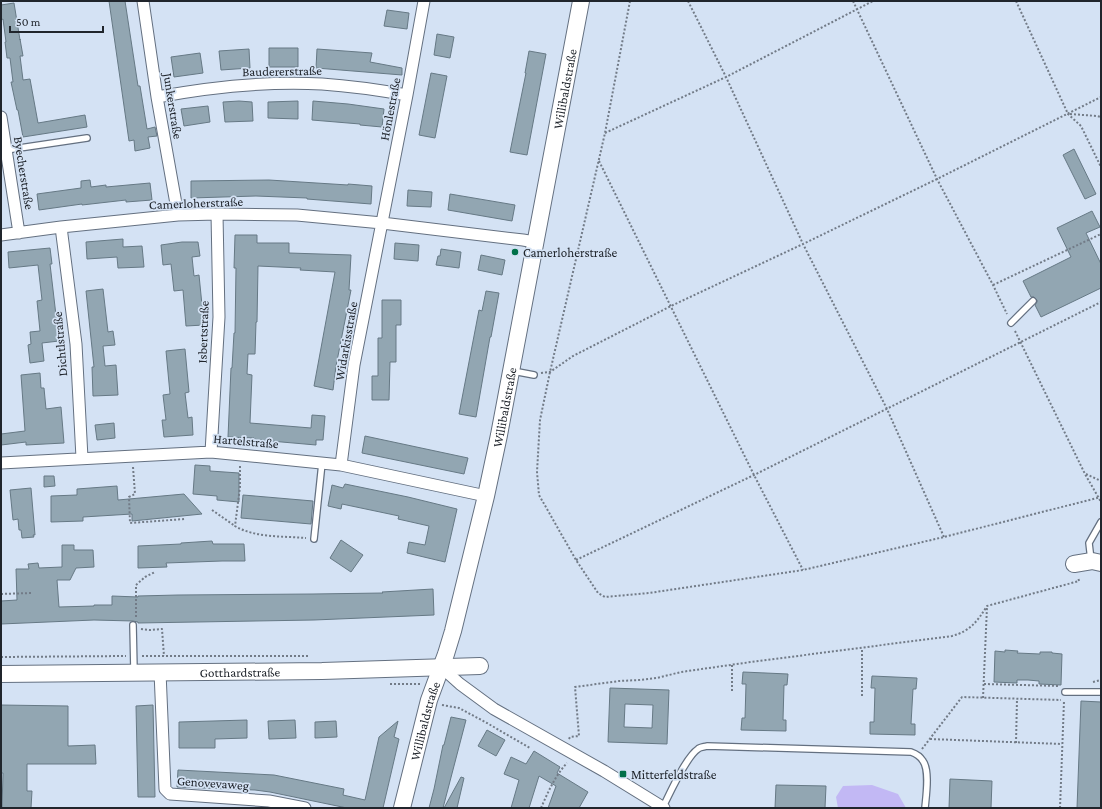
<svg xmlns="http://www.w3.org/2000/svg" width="1102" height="809" font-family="'Crimson Pro',serif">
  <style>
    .green { fill: #c2b8f4 }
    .building { fill: #92a6b2; stroke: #667985; fill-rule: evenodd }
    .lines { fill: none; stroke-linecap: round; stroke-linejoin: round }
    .lane-casing { stroke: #647080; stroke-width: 8 }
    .street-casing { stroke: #647080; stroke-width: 13 }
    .secondary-casing { stroke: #647080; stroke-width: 18 }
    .path { stroke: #727b87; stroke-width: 2; stroke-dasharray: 2 2; stroke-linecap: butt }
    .lane { stroke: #fff; stroke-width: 5.5 }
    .street { stroke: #fff; stroke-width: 11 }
    .secondary { stroke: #fff; stroke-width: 16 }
    .poi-dot { fill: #007049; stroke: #d4e2f4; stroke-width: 1.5 }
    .labels { text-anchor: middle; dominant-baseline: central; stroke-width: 3.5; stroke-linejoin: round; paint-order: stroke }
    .street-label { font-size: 13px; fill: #20252c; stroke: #d4e2f4 }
    .poi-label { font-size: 13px; fill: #20252c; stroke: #d4e2f4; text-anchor: start }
  </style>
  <rect width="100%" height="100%" fill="#d4e2f4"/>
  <!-- green -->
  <path class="green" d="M872,785l26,9 8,14h-68l-2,-11 7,-11z"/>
  <!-- building -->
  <path class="building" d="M109,1h16l13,85h2l7,43 8,-2 2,9 -9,1 2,11 -15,3 -1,-11 -5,1z
    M14,3l6,37v-1l3,17h-3l3,24 7,-1 8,44 47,-8 2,12 -64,10 -5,-27h-1l-6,-28h2l-3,-24h-3l-2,-16h1l-3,-23 -2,1v-15z
    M387,10l22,3 -2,16 -23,-3z
    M437,34l17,3 -4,21 -16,-3z
    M269,48h29v19h-29z
    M249,49l1,19 -29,2 -2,-19z
    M317,49l55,4 -2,9 32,6v7l-86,-7z
    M529,51l17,3 -19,101 -17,-3 16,-79h-1z
    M200,53l3,20 -29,4 -3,-20z
    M431,73l16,3 -12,62 -16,-3z
    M239,101l13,1 1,19 -28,1 -2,-20z
    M298,101v18l-30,-1v-16z
    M313,101l35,3 36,5 -2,18 -22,-2v-1l-48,-4z
    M208,106l2,16 -26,4 -3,-17z
    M1074,149l22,45 -11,5 -22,-44z
    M90,180l1,7 15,-2v2l44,-4 2,17 -26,2v-2l-44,5v-1l-43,6 -2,-16 44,-6v-7z
    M269,180l79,5v-1l24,2 -1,18 -64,-5v-1l-51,-2 -65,2v-17z
    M408,190l24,2 -1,15 -24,-1z
    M450,194l65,11 -3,16 -64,-11z
    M1092,211l8,16 -14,6 15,31v24l-60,29 -6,-12 2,-3v-2l-3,-3h-3l-8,-16 48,-24 -14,-29z
    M235,235h22v8h32v10l62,2 -2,35h2l-15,76 -3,24 -19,-4 21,-114 -35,-2 1,-2 -43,-2 -1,56h-1l-1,32h-7l-1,20 5,1 -2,48 61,5 1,-13 13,1 -2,24h-7v5l-57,-5 -5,-1v-1l-26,-1 3,-69h1l2,-35h1l1,-65h-2z
    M123,239v8l19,-1 2,21 -26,1 -1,-11 -30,2 -1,-17z
    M182,242h16l2,14 -8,1 2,19 5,-1 5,50 -18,1 -3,-36 -9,1 -3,-27 -8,1 -2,-20z
    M395,243l24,2 -1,16 -24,-2z
    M50,248l2,16h-2l9,77 -17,2 2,18 -14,2 -2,-18 3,-1 -1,-12 10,-1 -3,-30 5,-1 -4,-35 -29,3 -1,-16z
    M441,249l20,3 -2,16 -23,-3 2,-9h2z
    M481,255l24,5 -3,15 -24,-5z
    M103,289l5,43 5,-1 2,14 -12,1 2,20 11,-1 2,30 -25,1 -1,-29h2l-8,-76z
    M486,291l13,2 -8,44h-1l-14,80 -17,-3 20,-104 3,1z
    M382,300h19v25h-5v37h-6l-1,38h-17v-24h6v-38h4z
    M185,349l4,43 -4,1 3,25 4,-1 1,18 -29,2 -2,-17h4l-3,-25 7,-1 -4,-43z
    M40,373l1,15h3l2,21 15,-2 3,36 -38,2v-3l-25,3v-11l24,-3 -4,-56z
    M114,423l1,15 -18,2 -2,-15z
    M365,436l103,22 -4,16 -102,-21z
    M195,465l15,1v5l29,2v29l-22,-2v-4l-24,-2z
    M44,476h10l1,10 -11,1z
    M345,484l63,13 49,12 -12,53 -38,-9 2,-11 16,3 4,-19 -31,-7 1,-3 -57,-12 -1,5 -13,-3 4,-21 11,3z
    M117,486l1,14 66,-6 18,20 -70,7v-7l-49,3v4l-32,1v-26l26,-1v-6z
    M31,488l4,47h-2l1,2 -12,1 -1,-8h-2l-1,-11 -5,1 -3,-30z
    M243,495l70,6 -2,23 -70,-6z
    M341,540l22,15 -12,17 -21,-14z
    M212,541l1,3h31l1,17h-23l-56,2 1,4 -29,1v-22l43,-2v-1z
    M62,545h12v5h19l1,17 -18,1 -6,12h-13l2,27 35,-1v-1h18v-9l26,1v-1l40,-1 135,-1 70,-1 -1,-1 51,-3 1,26 -120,5 -176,3v-1l-5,-1 -39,-1 -93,4v-23l16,-1 -1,-31h13l-1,-5 10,-1 1,5 23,-1z
    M1005,650l13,1 -1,2 23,1v-2h12v1l10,1 -1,31 -22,-1v-3l-11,-1h-11v3l-23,-1 1,-31 10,1z
    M743,672l45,2 -1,11h-3l-1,35h3v11l-45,-1 1,-12h3l1,-34h-4z
    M872,676l45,2 -1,11h-3l-2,35h4v11l-45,-1v-12h4l1,-34h-4z
    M610,688l59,2 -2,54 -59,-2zM625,704l28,1 -1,23 -28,-1z
    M1081,701l20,1v106h-24z
    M1,705l67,1v40l27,-1 1,19h-69v27h5l-1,17h-29l1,-35h-2z
    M153,705l2,92h-17l-2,-91z
    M451,717l15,3 -23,88h-14l5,-19 9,-44h1z
    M247,720v18l-32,1v9h-36v-26z
    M295,720l1,18 -27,1 -1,-18z
    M336,721l1,16 -22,1v-16z
    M398,721l-4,16 5,2 -16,69h-36l-77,-16 -15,-2 -78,-3 1,-17 96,5 70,14 -1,6 22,5 14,-63z
    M487,730l18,10 -9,16 -18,-10z
    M534,751l26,16 -3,6 31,19 -9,16h-31l8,-22 -17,-10 -10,32h-18l8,-28 -15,-6 7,-17 15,7z
    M461,777l3,1 -7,30h-13z
    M950,779l42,2 -1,27h-42z
    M776,785l50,1 -1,22h-50z"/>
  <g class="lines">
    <!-- lane casing -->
    <g class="lane-casing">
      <path id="lane" d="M6,150l81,-12
        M1011,323l22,-22
        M513,371l21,4
        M314,539l8,-76
        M1091,560l-2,-17 12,-21
        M133,625l1,46
        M1065,692h36
        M663,807c7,-14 23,-50 35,-58 2,-2 6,-2 9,-3l204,6c6,2 9,4 12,9 7,10 3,35 2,47"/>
    </g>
    <!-- street casing -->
    <g class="street-casing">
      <path id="street" d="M143,1l14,96 21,118
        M157,97c54,-10 109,-16 165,-13 29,2 57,6 85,11
        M1,117l18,116
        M61,227l15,117 6,114
        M1,235l60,-8 117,-12 39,-1 80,1 85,8 141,17 12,2
        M211,452l8,-135 -2,-103
        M1,463l210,-11 130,13 145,31
        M341,465l13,-100 53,-270 17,-94
        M441,667l19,17 34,25 110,62 60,37
        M160,672l5,117 5,5 99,7 36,7"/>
    </g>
    <!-- secondary casing -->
    <g class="secondary-casing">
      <g id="secondary">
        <path d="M1074,564l18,-3 9,2"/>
        <path id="s1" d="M1,674l321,-3 158,-5"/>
        <path id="s2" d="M402,808l27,-108 17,-46 7,-23 33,-135 13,-61 82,-434"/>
      </g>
    </g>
    <!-- path -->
    <path class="path" d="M630,1l-25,132 -55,239 -10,48 -3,52 2,23 37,65 22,33 7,4 44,-4 154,-23 141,-33 157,-40
      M688,1l38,76 77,167 84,165 57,128
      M853,1l84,178 56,106 14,29
      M1016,1l52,113 13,12 20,41
      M1070,114l27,2 4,1
      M605,133l121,-56 147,-76
      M599,161l155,314 49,95
      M993,285l108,-51
      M1015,331l70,143 16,28
      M541,373l9,-1 23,-16 98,-50 132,-62 134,-65 164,-82
      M240,466v21l-5,39c20,12 48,10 71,12
      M133,467l2,27 -6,3 1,26 55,-4
      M1086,474l15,7
      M212,510l23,16
      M576,560l178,-85 347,-173
      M1,594l31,-1
      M136,617v-32l9,-8 10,-5
      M141,629l9,1 12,-1 2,27
      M142,656h168
      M1,657l125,-1
      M732,665v26
      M1093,682l8,-2
      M390,684h30
      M984,684l75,2
      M862,696v-48
      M983,698l4,-91
      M442,705l17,3 28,15 43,25
      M569,739l1,-2 9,-1 -4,-49 44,-6 20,-1 18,-2 24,-6 70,-10 201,-26c18,-5 25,-14 35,-30l92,-25 -1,-4
      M930,739l132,5
      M1016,743l1,-44
      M922,749l40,-52 99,3
      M541,808c7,-16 14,-32 26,-45
      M1060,808l4,-107"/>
    <!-- lane -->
    <use href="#lane" class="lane"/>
    <!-- street -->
    <use href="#street" class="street"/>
    <!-- secondary -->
    <use href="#secondary" class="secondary"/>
  </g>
  <!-- markers -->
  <g class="poi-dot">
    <circle cx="515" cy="252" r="4"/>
    <rect x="619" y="770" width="8" height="8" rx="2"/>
  </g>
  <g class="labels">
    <!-- street labels -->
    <g class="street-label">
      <text transform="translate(282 71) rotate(-1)">Baudererstraße</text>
      <text stroke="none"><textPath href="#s2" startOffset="738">Willibaldstraße</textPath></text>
      <text transform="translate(173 106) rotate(81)">Junkerstraße</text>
      <text transform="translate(390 109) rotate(-79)">Hönlestraße</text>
      <text transform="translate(24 173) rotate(81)">Byecherstraße</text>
      <text transform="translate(196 203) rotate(-2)">Camerloherstraße</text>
      <text transform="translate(203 332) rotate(-88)">Isbertstraße</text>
      <text transform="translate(346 341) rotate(-80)">Widarkisstraße</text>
      <text transform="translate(60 344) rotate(-95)">Dichtlstraße</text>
      <text stroke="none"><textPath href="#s2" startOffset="414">Willibaldstraße</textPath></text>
      <text transform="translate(246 441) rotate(5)">Hartelstraße</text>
      <text stroke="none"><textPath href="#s1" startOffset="239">Gotthardstraße</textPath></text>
      <text stroke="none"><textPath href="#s2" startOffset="90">Willibaldstraße</textPath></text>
      <text transform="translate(213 783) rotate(4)">Genovevaweg</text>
    </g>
    <!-- poi labels -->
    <g class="poi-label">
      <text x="523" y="252">Camerloherstraße</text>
      <text x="631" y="774">Mitterfeldstraße</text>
    </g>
  </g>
  <!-- border -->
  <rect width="1102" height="809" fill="none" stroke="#20252c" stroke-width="4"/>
  <!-- scale -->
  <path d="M10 26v6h93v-6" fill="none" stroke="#20252c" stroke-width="2"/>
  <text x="16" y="26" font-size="12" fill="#20252c" stroke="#d4e2f4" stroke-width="3" paint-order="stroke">50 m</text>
</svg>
